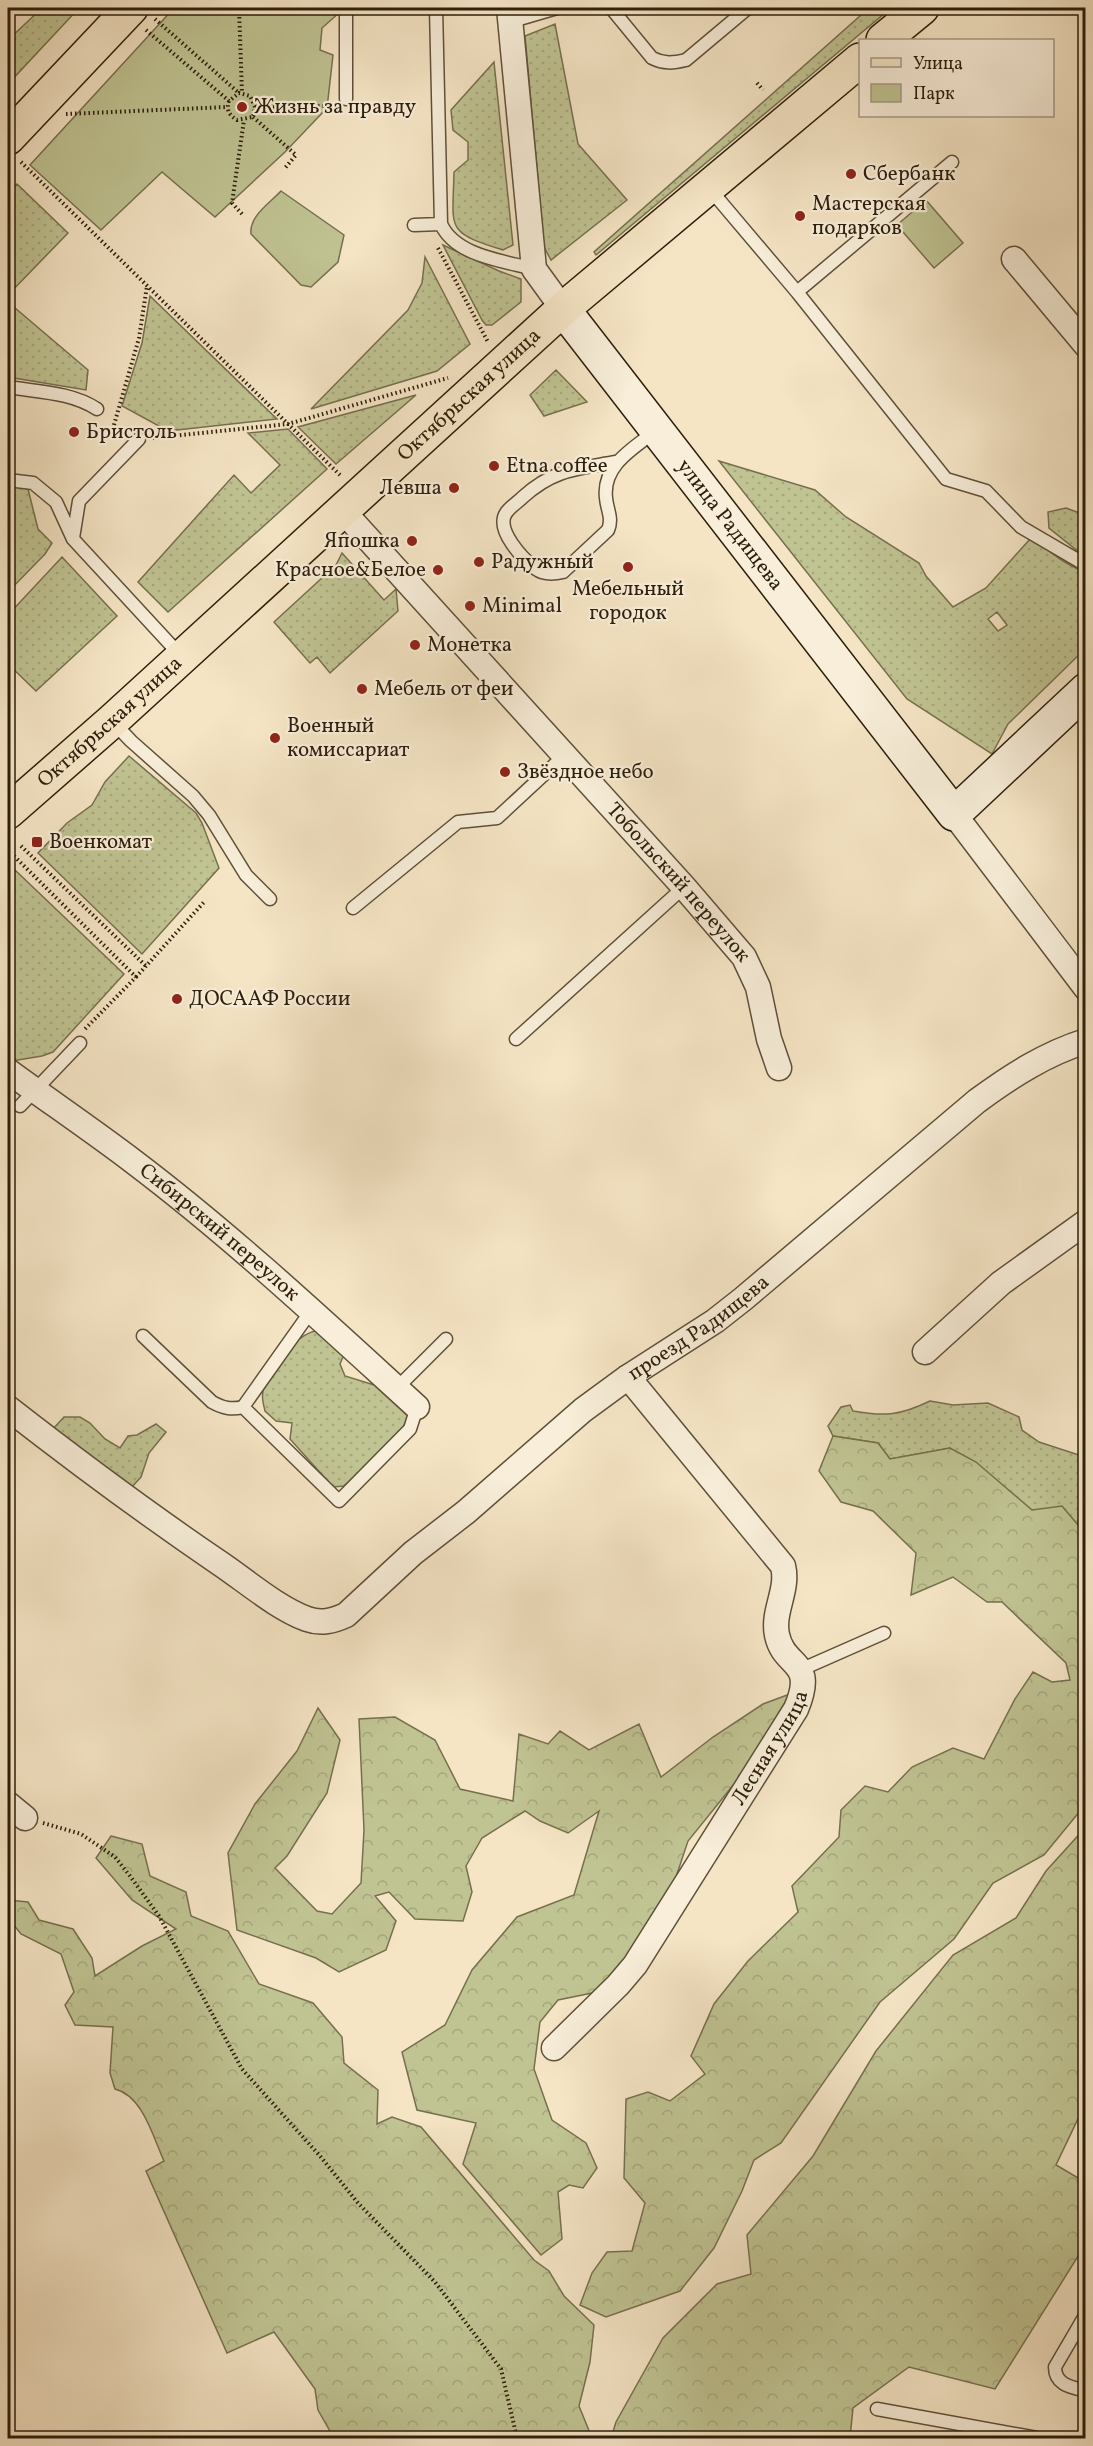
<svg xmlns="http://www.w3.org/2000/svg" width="1093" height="2446" font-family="Vollkorn,serif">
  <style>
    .grass { fill: url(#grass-dots); stroke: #76704e; stroke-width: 1.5; fill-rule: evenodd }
    .forest { fill: url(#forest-crowns); stroke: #76704e; stroke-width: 1.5 }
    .park { fill: #c0c392; stroke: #76704e; stroke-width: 1.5 }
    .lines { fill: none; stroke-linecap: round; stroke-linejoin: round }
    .lane-casing { stroke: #5e503a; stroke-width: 15 }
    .street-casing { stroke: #5e503a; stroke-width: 27 }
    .secondary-casing { stroke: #2c1e0b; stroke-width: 36 }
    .primary-casing { stroke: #2c1e0b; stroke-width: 36 }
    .path { stroke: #2c1e0b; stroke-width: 4; stroke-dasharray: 1.5 3; stroke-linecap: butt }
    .lane { stroke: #f8eed9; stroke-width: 12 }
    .street { stroke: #f8eed9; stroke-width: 24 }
    .secondary { stroke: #f8eed9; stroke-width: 33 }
    .primary { stroke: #f5e5c5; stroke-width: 33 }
    .poi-dot { fill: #8f2418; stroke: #f8eed9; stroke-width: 2 }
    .labels { text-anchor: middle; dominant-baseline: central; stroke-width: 4.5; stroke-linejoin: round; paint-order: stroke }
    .poi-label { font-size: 21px; fill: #2c1e0b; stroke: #f8eed9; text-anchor: start }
    .street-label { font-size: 21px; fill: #2c1e0b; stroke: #f8eed9 }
  </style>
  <defs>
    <pattern id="grass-dots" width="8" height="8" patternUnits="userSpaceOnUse" patternTransform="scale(1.5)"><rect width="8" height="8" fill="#c0c392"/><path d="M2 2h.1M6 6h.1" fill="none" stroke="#a5a77d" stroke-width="1.8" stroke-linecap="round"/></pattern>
    <pattern id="forest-crowns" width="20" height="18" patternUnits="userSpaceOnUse" patternTransform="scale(1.5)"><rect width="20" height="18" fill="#c0c392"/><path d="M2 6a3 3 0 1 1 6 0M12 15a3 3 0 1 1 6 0" fill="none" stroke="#a5a77d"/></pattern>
  </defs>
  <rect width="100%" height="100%" fill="#f5e5c5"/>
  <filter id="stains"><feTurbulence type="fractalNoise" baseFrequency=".00333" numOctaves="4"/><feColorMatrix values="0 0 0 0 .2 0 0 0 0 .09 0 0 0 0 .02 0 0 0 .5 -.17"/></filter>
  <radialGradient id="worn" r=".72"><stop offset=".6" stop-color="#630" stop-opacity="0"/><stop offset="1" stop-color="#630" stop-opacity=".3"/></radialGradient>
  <!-- grass -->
  <path class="grass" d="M42,8h37l-71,76v-44z
    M869,8h22l-295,247 -2,-3z
    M555,24l23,120 49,56 -76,60 -7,-13 -19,-211z
    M494,62l19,183 -10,5c-59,-18 -50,-21 -49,-78l14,-12v-18l-15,-12 -2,-20z
    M17,184l51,49 -60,62v-101z
    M443,245l56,26 22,8v23l-29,23h-6l-4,-5z
    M425,257l45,87 -33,27 -126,38 97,-99 14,-27z
    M150,296l127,123 -109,12 -46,-25 20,-63z
    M8,302l80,68 -2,20 -78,-13z
    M556,370l31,32 -43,14 -14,-21z
    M416,395l-80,69 -38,-37z
    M288,429l39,40 -159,143 -30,-30 96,-107 17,18 29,-28 -32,-32z
    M719,461l96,29 31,27 73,46 7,13 27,31 33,-19 45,-50 32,23 22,12v76l-77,75 -16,30 -85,-55zM997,612l10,13 -9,6 -10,-12z
    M8,483l13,1 7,5 10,40 14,14 -7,11 -37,38z
    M1066,508l19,7v42l-36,-29 -1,-16z
    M342,553l42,47 12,-11 2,22 -68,62 -13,-16 -7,6 -36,-41 62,-57z
    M62,557l55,59 -81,75 -28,-27v-49z
    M129,756l67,57 6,10 17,45 -77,86 -104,-101 29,-30 25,-18 13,-23z
    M15,870l109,104 -71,78 -11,4 -30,5 -4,-4v-180z
    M319,1330l26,22 -5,12 5,12 42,13 23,19c-5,33 -43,57 -66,78l-11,1 -43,-48 2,-16 -16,-2 -11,-10c-2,-8 -4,-16 -1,-24 8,-22 31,-53 55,-57z
    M930,1401l23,4 35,-2 31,14 3,13 17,12 46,15v86l-7,-18 -46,-15 -82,-62 -60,11 -12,-16 -45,-7 -5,-10 13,-19 9,-2 3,6c32,6 48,4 77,-10z
    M64,1417h16l10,6 15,16 15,9 8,-12 9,-1 19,-11 10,8 -17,21 -8,24 -11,12 -37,-32 -42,-26z"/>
  <!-- forest -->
  <path class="forest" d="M833,1436l45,7 12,16 60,-11 26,14 56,48 30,-4 16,19 8,18 -1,262 -41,50 -51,28 -39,56 -74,63 -99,141 -27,17 -12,31 -28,57 -34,43 -74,26 -26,-12 12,-32 15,-21 25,-1 13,-48 -21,-25 2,-79 22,-7 22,9 35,-27 -14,-18 23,-52 34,-43 50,-49 -6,-26 47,-49 2,-27 24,-24 23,6 24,-25 41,-19 31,11 31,-60 18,-27 19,10 18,-2 -4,-17 -64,-61h-15l-34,-25 -42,18 5,-42 -43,-42 -32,-9 -22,-31z
    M790,1694l-43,74 -59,73 -16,48 -51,79 -24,24 -39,8 -18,22 -6,47 18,51 34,23 11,25 -14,20 -14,-3 -11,7 4,47 -21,16 -78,-91 13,-41 -59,-13 -15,-58 43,-27 27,-55 45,-53 57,-22 25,-84 -31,22 -28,-12 -15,-10 -43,27 -16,28 6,26 -9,29 -48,-2 -26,-27 -14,4 21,25 -10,29 -47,22 -23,-14 -79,-28 -9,-77 27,-49 42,-53 21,-43 22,32 -13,53 -40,63 -12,12 42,43 15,3 29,-31 3,-53 -5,-111 36,-2 40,23 25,49 53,12 6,-67 29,10 12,-13 29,19 50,-26 22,53 52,-40 50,-33z
    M1085,1828v276l-29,61 29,17v63l-90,144 -86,-22 -56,41 -3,30h-239l5,-16 47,-84 54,-54 34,-10 -4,-39 66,-79 63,-105 77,-96 63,-37 30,-47z
    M111,1836l31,8 8,32 36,16 5,24 37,15 31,53 54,19 29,34 2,26 34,27 -1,34 15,-7 29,10 113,133 15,11 15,25 30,29 -4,37 -11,44 13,32h-258l-16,-28 -3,-21 -41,-57 -47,21 -81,-182 18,-10c-11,-24 -21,-65 -49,-72l-5,-16 3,-46 -38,-2 -10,-20 9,-13 -13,-38 -40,-20 -13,-16v-18l20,2 11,18 34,9 19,29 3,18 47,-30 34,-17 -44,-29 -36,-42z"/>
  <!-- park -->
  <path class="park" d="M174,8h166v4l-18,16 -2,22 13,5 -6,53 -42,44 -70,65 -53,-45 -61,58 -71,-65z
    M281,191l63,44 -6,27 -27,25 -10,-2 -50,-51c-2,-18 19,-31 30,-43z
    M926,200l37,43 -29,25 -37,-43z"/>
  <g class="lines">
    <!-- lane casing -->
    <g class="lane-casing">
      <path id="lane" d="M346,8v91
        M436,8l5,216c14,32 63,37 93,45
        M611,8l41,50c12,6 21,5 34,2l62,-52
        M509,22l48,-14
        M709,188l88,104 149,187 40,12 35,36 65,38
        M414,225l27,-1
        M797,292l155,-130
        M8,387c30,5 63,5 89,22
        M616,462c-39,7 -62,7 -93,35 -5,5 -13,10 -17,16 -11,17 17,46 30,56 8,6 18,5 27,3l45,-42c5,-12 -1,-20 -2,-32 -4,-33 28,-50 51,-68
        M8,480l25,3 23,19 17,37 108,117
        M73,538l6,-37 60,-62
        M113,722l18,19 62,55 16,19 37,60 24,24
        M353,908l105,-86 39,-4 68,-63
        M516,1039l168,-152
        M20,1106l60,-63
        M143,1336l69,66c11,6 19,8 31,5l68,-96
        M397,1388l49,-49
        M243,1407l96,94 71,-72 7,-22
        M800,1670l84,-37
        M1086,2314l-31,53c0,18 16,20 31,24
        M877,2409l160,29"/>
    </g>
    <!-- street casing -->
    <g class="street-casing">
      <g id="street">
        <path d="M509,8l25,261 29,40"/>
        <path d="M1014,259l72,86"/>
        <path id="s1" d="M342,510l342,377 60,70 14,30 11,52 10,29"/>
        <path d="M954,814l132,174"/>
        <path id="s2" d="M8,1071c41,30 84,59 126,91 99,75 191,161 283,245"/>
        <path d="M925,1352l76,-69 85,-61"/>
        <path id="s3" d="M8,1408c68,53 138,105 210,154 27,18 59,46 89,57 14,5 26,2 39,-4l67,-62 53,-41 117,-102 45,-33 87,-56 28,-22 234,-198c34,-25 68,-47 109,-60"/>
        <path d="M8,1804l17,14"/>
        <path id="s4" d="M554,2048l64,-63 17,-20 161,-256c21,-50 -12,-40 -19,-74 -5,-24 12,-45 6,-69l-155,-189"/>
      </g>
    </g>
    <!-- secondary casing -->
    <g class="secondary-casing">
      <g id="secondary">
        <path id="s5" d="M563,309l391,505 132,-124"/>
      </g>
    </g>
    <!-- primary casing -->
    <g class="primary-casing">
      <g id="primary">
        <path d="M883,40l39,-32"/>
        <path d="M8,138l123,-130"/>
        <path id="s6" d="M8,812l104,-91 451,-412 297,-249"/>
      </g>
    </g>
    <!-- path -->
    <path class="path" d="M239,8l3,85
      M155,19l84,74
      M146,30l83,71 10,-8 11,3 5,11 -2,10 -16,3c-8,-5 -11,-10 -8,-19
      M757,83l6,7
      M255,107l77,-1
      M66,114l161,-7
      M253,117l43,38 -11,13
      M21,162l319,313
      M242,214l-10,-11 12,-83
      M438,248l50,94
      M114,425l25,-87 8,-52
      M153,438l135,-14 160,-46
      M21,846l125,120
      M14,856l122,121 -52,53
      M136,977l69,-76
      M43,1823l38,11 34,23 15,19 29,40 83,153 78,87 38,47 77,79 66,87 16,69"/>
    <!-- lane -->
    <use href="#lane" class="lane"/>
    <!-- street -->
    <use href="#street" class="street"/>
    <!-- secondary -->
    <use href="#secondary" class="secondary"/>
    <!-- primary -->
    <use href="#primary" class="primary"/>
  </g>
  <!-- markers -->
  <g class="poi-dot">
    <circle cx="242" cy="107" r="6"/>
    <circle cx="851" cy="174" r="6"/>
    <circle cx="800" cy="216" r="6"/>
    <circle cx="74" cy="432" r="6"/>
    <circle cx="494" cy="466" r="6"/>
    <circle cx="454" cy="488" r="6"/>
    <circle cx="412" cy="541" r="6"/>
    <circle cx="479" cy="562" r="6"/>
    <circle cx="628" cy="567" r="6"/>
    <circle cx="438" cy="570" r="6"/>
    <circle cx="470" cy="606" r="6"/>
    <circle cx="415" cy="645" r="6"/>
    <circle cx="362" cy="689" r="6"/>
    <circle cx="275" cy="738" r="6"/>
    <circle cx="505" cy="772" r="6"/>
    <rect x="31" y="836" width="12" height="12" rx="3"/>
    <circle cx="177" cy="999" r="6"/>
  </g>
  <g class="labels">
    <!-- poi labels -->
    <g class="poi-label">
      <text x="254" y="107">Жизнь за правду</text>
      <text x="863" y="174">Сбербанк</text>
      <text x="812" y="204">Мастерская<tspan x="812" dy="24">подарков</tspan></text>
      <text x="86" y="432">Бристоль</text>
      <text x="506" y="466">Etna coffee</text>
      <text x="442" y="488" text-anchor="end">Левша</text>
      <text x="400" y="541" text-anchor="end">Япошка</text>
      <text x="491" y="562">Радужный</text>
      <text x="426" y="570" text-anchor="end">Красное&amp;Белое</text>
      <text x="628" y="589" text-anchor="middle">Мебельный<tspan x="628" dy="24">городок</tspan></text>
      <text x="482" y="606">Minimal</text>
      <text x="427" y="645">Монетка</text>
      <text x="374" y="689">Мебель от феи</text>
      <text x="287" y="726">Военный<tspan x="287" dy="24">комиссариат</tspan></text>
      <text x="517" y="772">Звёздное небо</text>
      <text x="49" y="842">Военкомат</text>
      <text x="189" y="999">ДОСААФ России</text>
    </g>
    <!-- street labels -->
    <g class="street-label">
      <text stroke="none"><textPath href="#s6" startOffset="622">Октябрьская улица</textPath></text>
      <text stroke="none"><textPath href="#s5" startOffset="273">улица Радищева</textPath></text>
      <text stroke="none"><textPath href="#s6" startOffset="136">Октябрьская улица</textPath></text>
      <text stroke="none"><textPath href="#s1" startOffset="502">Тобольский переулок</textPath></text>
      <text stroke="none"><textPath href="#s2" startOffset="266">Сибирский переулок</textPath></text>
      <text stroke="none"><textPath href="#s3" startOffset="862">проезд Радищева</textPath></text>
      <text stroke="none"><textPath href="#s4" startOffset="372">Лесная улица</textPath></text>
    </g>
  </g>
  <!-- margin -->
  <rect width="1093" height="2446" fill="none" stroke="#f5e5c5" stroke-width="30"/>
  <rect x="9" y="9" width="1075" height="2428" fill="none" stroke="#2c1e0b" stroke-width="3"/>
  <rect x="15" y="15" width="1063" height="2416" fill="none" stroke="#2c1e0b" stroke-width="1.5"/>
  <!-- legend -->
  <rect x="859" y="39" width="195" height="78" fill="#f8eed9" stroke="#a69b87" stroke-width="1.5"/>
  <rect x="871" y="58" width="30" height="9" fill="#f5e5c5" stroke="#a69b87" stroke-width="1.5"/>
  <text x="913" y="69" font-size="18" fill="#2c1e0b">Улица</text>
  <rect x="871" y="84" width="30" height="18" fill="#c0c392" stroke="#a69b87" stroke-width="1.5"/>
  <text x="913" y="99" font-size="18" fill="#2c1e0b">Парк</text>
  <rect width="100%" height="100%" filter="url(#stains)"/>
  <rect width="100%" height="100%" fill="url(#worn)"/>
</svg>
